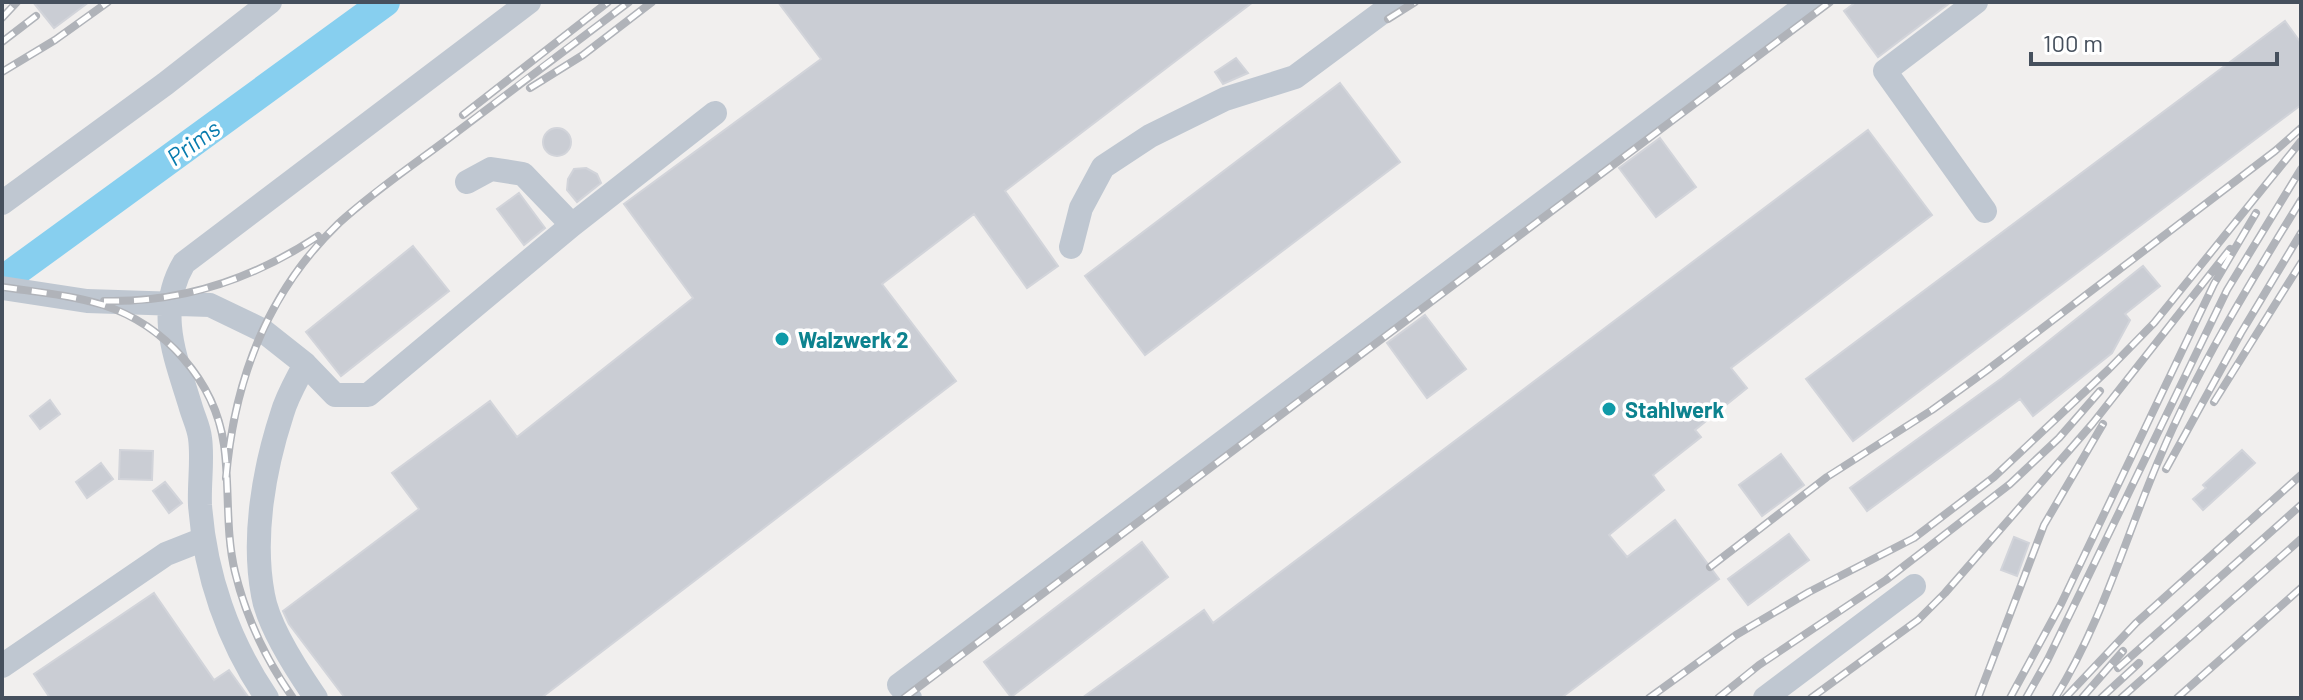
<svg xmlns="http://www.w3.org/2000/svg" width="2303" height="700" font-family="Barlow,sans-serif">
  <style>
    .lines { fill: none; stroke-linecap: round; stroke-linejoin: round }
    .river { stroke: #87cfef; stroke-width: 30 }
    .building { fill: #cacdd4; stroke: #d2d4da; stroke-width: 2 }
    .minor { stroke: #bfc7d1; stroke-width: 24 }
    .rail-casing { stroke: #b0b3b9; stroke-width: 8 }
    .rail { stroke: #fff; stroke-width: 5; stroke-dasharray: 15; stroke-linecap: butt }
    .culture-dot { fill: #0f9aa8; stroke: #fff; stroke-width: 3 }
    .labels { text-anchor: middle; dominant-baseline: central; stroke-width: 7; stroke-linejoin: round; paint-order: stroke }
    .culture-label { font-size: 22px; font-weight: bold; fill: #0d838f; stroke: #fff; text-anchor: start }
    .water-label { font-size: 24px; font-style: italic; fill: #077bae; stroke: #fff }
  </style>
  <rect width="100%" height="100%" fill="#f1efee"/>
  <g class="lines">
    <!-- river -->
    <path class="river" d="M2,281l383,-279"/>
  </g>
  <!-- building -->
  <path class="building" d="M33,2h56l-35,26z
    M778,2h475l-248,189 53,75 -31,22 -53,-74 -92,70 74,97 -415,317h-196l-56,-74 -6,-13 136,-102 -27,-36 98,-72 27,36 176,-139 -69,-94 197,-145z
    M1856,2h95l-73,55 -34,-46z
    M2285,21l16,22v62l-448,336 -47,-62z
    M1236,58l12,15 -25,11 -8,-12z
    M1340,83l60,79 -255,193 -60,-79z
    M543 142a14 14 0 1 1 28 0a14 14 0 1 1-28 0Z
    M1868,130l64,85 -201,153 16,20 -52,42 6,7 -48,38 11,15 -55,45 18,22 48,-37 44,59 -158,119h-479l122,-88 9,13z
    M1660,138l36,49 -40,30 -37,-49z
    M586,168l11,6 4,9 -24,19 -10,-12 1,-11 6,-10z
    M519,193l26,35 -21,17 -27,-36z
    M413,246l36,45 -108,85 -35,-44z
    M2143,266l17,20 -35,28 5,6 -18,33 -79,63 -13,-17 -153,112 -17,-23 152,-110z
    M1425,315l41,54 -39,29 -40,-55z
    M50,400l10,14 -20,15 -10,-13z
    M120,450l33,1 -1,29 -33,-1z
    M2242,450l13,13 -52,47 -10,-11 13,-11 -3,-3z
    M1781,454l23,31 -42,31 -23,-31z
    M101,463l12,16 -26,19 -11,-16z
    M165,482l17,21 -13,10 -16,-22z
    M1789,534l20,26 -61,45 -20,-26z
    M2014,537l15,6 -12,33 -16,-6z
    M1142,542l26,35 -157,120 -27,-35z
    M154,593l60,87 15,-10 20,28h-199l-16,-24z"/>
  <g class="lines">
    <!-- minor -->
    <path class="minor" d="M1976,2l-91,69 100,140
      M467,182l24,-13 32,5 49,51
      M2,203l163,-119 105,-82
      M1071,247l10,-39 22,-41 47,-31 75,-37 70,-22 101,-75
      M2,288l85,13 123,4 52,25 43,34 30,31h33l204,-170 143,-112
      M305,364c-8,16 -18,32 -23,50 -18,55 -30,123 -19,181 5,31 35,77 53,103
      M2,666l164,-112 38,-15
      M267,698c-39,-57 -62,-124 -67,-193 -1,-22 3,-46 0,-67 -1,-10 -6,-20 -9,-30 -15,-50 -36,-96 -7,-145l345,-261
      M910,698l-11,-13 911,-683
      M1765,698l149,-112"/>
    <!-- rail casing -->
    <g class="rail-casing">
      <path id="rail" d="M2,18l15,-16
        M1388,19l27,-17
        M2,42l34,-26
        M2,72l53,-32 53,-38
        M530,88l53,-33 69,-53
        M463,115l145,-113
        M2,287c34,5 69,8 101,18 62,20 112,76 121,140 6,43 1,85 11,127 11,45 31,88 58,126
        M104,301c79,2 149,-22 214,-65
        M2214,402l87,-139
        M2166,469l75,-136 60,-100
        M226,478c8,-97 42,-187 113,-255 34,-31 74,-58 110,-85 60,-46 120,-91 180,-136
        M1710,567l117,-90 105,-67 54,-39 289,-220 26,-23
        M2118,668l183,-163
        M904,698l926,-696
        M1649,698l87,-63 73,-43 105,-54 80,-61 115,-108 45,-46 147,-182
        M1718,698l41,-33 127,-85 124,-96 49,-46 41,-47
        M1811,698l107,-78 27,-27 148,-170 137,-174
        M1978,698l66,-173 59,-101
        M2010,698l51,-94 153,-320 42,-71
        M2026,698l22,-39 179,-369 74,-121
        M2055,698c47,-75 70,-160 105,-241 38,-90 90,-174 141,-257
        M2065,698l71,-75 165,-148
        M2082,698l41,-47
        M2101,698l38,-35
        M2121,698l180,-159
        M2177,698l124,-110"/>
    </g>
    <!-- rail -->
    <use href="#rail" class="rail"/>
  </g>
  <!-- markers -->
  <g class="culture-dot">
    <circle cx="782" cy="339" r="8"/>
    <circle cx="1609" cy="409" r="8"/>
  </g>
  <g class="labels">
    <!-- culture labels -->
    <g class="culture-label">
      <text x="798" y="339">Walzwerk 2</text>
      <text x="1625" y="409">Stahlwerk</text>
    </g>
    <!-- water labels -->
    <g class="water-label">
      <text transform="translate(193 142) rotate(-36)">Prims</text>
    </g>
  </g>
  <!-- border -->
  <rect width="2303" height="700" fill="none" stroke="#46505d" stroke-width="8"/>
  <!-- scale -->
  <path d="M2031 52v12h246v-12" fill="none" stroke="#46505d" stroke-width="4"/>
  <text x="2043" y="52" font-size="24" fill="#46505d" stroke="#ffffff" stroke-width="6" paint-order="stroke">100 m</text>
</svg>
